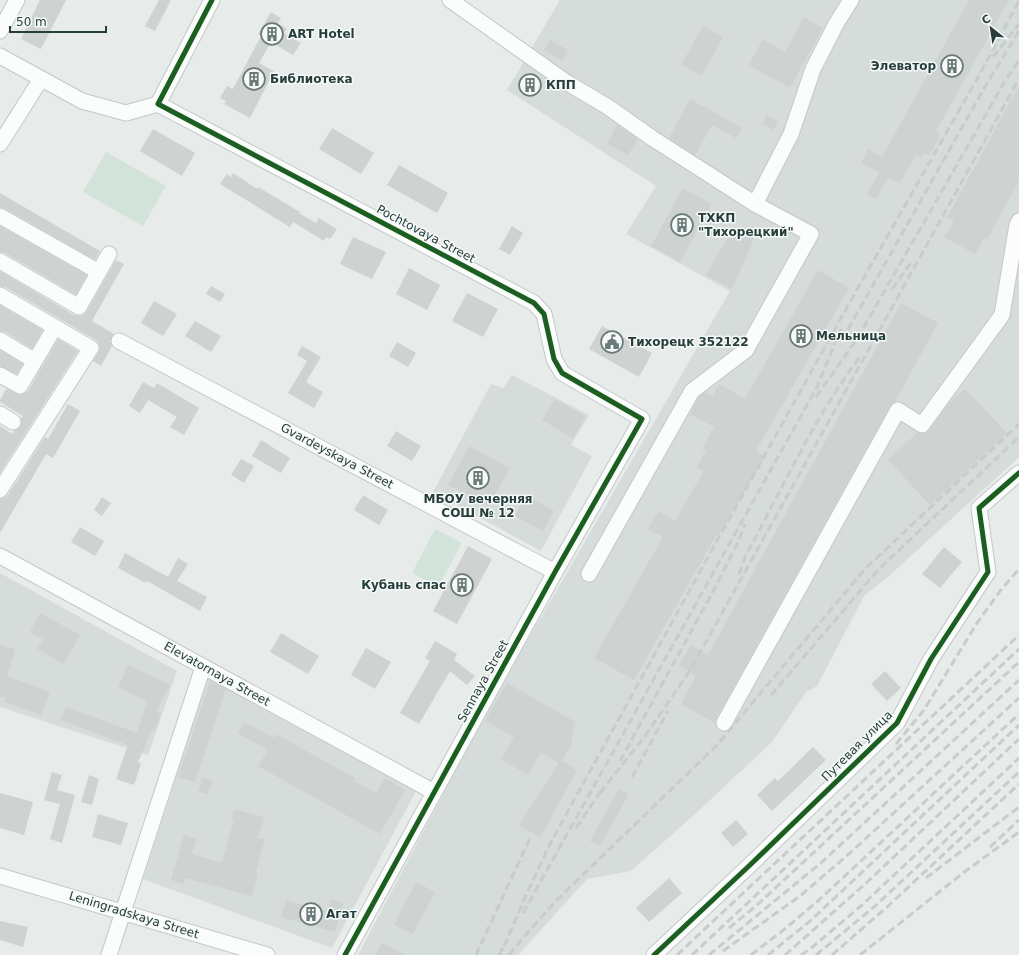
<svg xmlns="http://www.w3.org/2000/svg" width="1019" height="955" font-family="'DejaVu Sans',sans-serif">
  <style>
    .built { fill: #d5dcda }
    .green { fill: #d2e3da }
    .building { fill: #ced2d1 }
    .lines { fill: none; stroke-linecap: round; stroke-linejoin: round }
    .minor-casing { stroke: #c4c8c7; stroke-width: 17 }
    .minor { stroke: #fbfcfc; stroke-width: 15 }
    .rail { stroke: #c8cccb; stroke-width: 3; stroke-dasharray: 8 4; stroke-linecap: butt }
    .cycleway-casing { stroke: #f5faf8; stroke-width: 8 }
    .cycleway { stroke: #1b5e20; stroke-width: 5 }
    .labels { text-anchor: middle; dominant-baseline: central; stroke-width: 3; stroke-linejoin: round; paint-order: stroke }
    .poi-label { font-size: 12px; font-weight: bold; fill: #263d3c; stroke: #f5faf8; text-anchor: start }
    .street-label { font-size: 12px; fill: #263d3c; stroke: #f5faf8 }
  </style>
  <rect width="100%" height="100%" fill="#e7ebea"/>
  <!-- built -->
  <path class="built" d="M560,0h459v457l-130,119 -25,20 -47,90 -11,6 -34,50 -77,72 -64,57 -44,8 -69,76h-160l100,-189 59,-107 213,-368 -104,-57 30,-48 -149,-96z
    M512,375l77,40 -18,30 21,11 -51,95 -108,-59 58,-108 12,4z
    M0,573l177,98 -29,84 -148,-48z
    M209,675l207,116 -84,157 -189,-69z"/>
  <!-- green -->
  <path class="green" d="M106,152l60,34 -23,40 -60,-34z
    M435,529l27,14 -24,44 -26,-14z"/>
  <!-- building -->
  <path class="building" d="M40,0h26l-25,49 -20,-10z
    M159,0h12l-16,31 -10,-5z
    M969,0h40l-73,131 5,3 -12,22 -5,-3 -3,4 -5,-3 -16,30 -12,-6 -12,21 -9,-5 12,-21 -18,-10 7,-14 14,8z
    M271,12l10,6 -3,5 9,6 -3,4 17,10 -8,12 -22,-13 -12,21 15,8 -24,47 -26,-14 2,-3 -6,-3 7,-12 6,3 28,-53 -3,-2z
    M804,17l19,11 -33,60 -41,-23 14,-26 22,13z
    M703,26l20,11 -21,39 -21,-11z
    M550,40l18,10 -5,11 -19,-11z
    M527,74l14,8 -8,14 -14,-8z
    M1019,86v95l-32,58 -3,-1 -9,16 -31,-17 10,-16 -7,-4z
    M690,99l52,29 -6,10 -24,-13 -17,30 -26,-17z
    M767,115l11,6 -5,9 -11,-6z
    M617,125l21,14 -10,16 -21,-11z
    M332,128l42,25 -13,21 -42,-25z
    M153,129l42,24 -13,23 -42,-25z
    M399,165l49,28 -11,20 -50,-28z
    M233,173l24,16 1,-2 42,25 -1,1 17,10 3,-5 18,11 -7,10 -4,-2 -2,4 -31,-19 -3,5 -70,-43 7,-10 4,3z
    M683,188l29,16 -32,58 -29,-16z
    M0,193l100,58 -5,9 -91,-52 -4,-1z
    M0,226l87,49 -11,20 -71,-42 -5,-1z
    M512,226l11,7 -13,22 -11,-6z
    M734,227l20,12 -22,50 -26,-14z
    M353,237l33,15 -14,27 -32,-15z
    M116,260l8,4 -32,57 22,13 -4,7 2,5 -11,20 -8,-5 7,-12 -1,-5 -3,-4 -91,-53 -5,-1v-15l74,44 5,1 5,-1 3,-4z
    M409,268l31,17 -13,25 -31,-16z
    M818,270l31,18 -93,163 9,5 -46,79 -2,-1 -83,146 -40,-22 69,-121 -15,-8 10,-18 17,10 29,-50 -7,-4 9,-16 -4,-2 12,-22 -24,-13 9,-17 6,-5 7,4 7,-12 26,15z
    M211,286l14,8 -5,8 -14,-8z
    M467,293l31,16 -15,28 -31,-16z
    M154,301l23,13 -14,22 -22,-13z
    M901,303l37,20 -43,79 -5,4 -174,313 -1,4 -34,-19 15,-28 -17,-11 12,-20 17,10z
    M0,305l43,25 -11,19 -27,-17 -5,-1z
    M195,321l26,15 -10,16 -26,-16z
    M602,326l50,27 -13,24 -50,-28z
    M58,339l20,12 -78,122v-47l12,8 2,-3 7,-5v-7l2,-3 -23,-14v-2l6,-11 14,6 4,-1 4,-3z
    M397,342l19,11 -8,14 -19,-11z
    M302,346l19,11 -15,25 17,10 -9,16 -26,-15 19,-32 -10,-6z
    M0,350l23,14 -6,10 -17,-8z
    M143,382l11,6 3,-5 42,25 -15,27 -14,-8 7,-10 -29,-17 -8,13 -11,-7z
    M965,389l42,44 -77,72 -42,-45 29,-27 5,1 7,-3 19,-27z
    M555,399l31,18 -13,21 -31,-18z
    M68,404l12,7 -27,47 -7,-4 -46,79v-34l4,-1 4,-3 37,-58 3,2z
    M396,431l25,15 -9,15 -25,-15z
    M261,440l29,18 -9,15 -29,-17z
    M469,446l41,22 -21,38 -41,-21z
    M241,459l13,7 -10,17 -13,-8z
    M363,495l25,15 -9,15 -25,-15z
    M526,495l28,16 -11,20 -28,-15z
    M102,497l9,6 -9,13 -8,-6z
    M80,527l24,14 -9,15 -24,-14z
    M468,546l24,13 -35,65 -24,-13z
    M944,547l18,15 -22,26 -18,-14z
    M125,553l43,24 10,-19 10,6 -11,17 30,16 -7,14 -53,-30 -1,2 -28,-15z
    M40,613l40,22 -16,29 -27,-15 6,-10 -13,-7z
    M281,633l38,23 -11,18 -38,-22z
    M435,641l22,13 -3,6 21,16 -8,9 -17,-14 -31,53 -19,-11 30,-52 -5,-3z
    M0,645l15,4 -8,27 43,16 -9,23 -36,-13 1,-4 -6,-2z
    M366,648l25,14 -16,27 -24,-14z
    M128,665l42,20 -14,27 5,1 -6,17 -3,-1 -14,33 3,2 -7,21 -18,-6 12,-34 -67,-25 5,-13 71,26 10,-31 -29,-15z
    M885,671l16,17 -14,13 -16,-17z
    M210,681l16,8 -31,93 -17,-5z
    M507,683l68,39 -4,23 -9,16 15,9 -37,68 -21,-13 40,-62 -18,-10 -13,22 -27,-16 13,-22 -29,-16z
    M244,722l30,16 2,-4 79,44 -1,3 22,12 9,-15 20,12 -25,44 -122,-68 10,-16 -30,-17z
    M813,747l13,13 -54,51 -15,-16 18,-17 3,3z
    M52,772l10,3 -5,15 18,5 -13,48 -12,-4 10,-35 -16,-4z
    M89,775l10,4 -7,26 -11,-3z
    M203,778l10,3 -5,13 -10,-3z
    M619,789l10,5 -29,52 -10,-5z
    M0,793l33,9 -9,33 -24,-7z
    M234,809l30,8 -6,21 7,1 -9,33 2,1 -6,23 -67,-18 -1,6 -13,-4 13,-45 12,4 -4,15 30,9 12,-43 -3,-1z
    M98,814l30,9 -7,22 -29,-8z
    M736,820l12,14 -15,13 -12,-14z
    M669,878l13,15 -33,29 -13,-14z
    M416,882l19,10 -22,42 -19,-9z
    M330,899l13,4 -8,29 -54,-15 5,-17 41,11z
    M0,921l28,6 -5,20 -23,-7z
    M382,943l23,12h-30z"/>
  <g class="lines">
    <!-- minor casing -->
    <g class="minor-casing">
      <path id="minor" d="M450,0l116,82 42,25 44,31 103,66 56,30 -65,116 -54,41 -103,183
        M0,31l17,-31
        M0,56l82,45 44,12 32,-9
        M158,104l376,199 10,11 10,45 8,14 80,46 -87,153 -210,383
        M158,104l54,-104
        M0,144l41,-65
        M755,204l36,-70 22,-65 23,-45 15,-24
        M0,216l99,56
        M0,261l79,46 30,-53
        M0,295l91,53 -91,142
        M0,340l35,21
        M119,341l436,231
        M0,375l20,11 35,-59
        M0,414l13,8
        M0,556l434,236
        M724,723l174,-313 24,15 80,-110 15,-90 2,-4
        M0,876l267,79
        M109,955l94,-288
        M654,955l96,-90 147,-142 34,-64 57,-87 -9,-64 40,-35"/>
    </g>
    <!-- minor -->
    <use href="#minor" class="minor"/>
    <!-- rail -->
    <path class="rail" d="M993,57l26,-33
      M892,289l21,-29
      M842,340l144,-255 33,-54
      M816,397l41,-58 148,-258 14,-21
      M739,574l6,-17c36,-66 69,-139 114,-199
      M771,695l108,-126 140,-132
      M896,744l28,-34 53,-87 23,-32 19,-22
      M620,761l96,-175 21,-42 8,-20
      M632,777l36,-66
      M600,793l45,-57 46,-67 328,-590
      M576,828l27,-40
      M990,847l29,-27
      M926,878l93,-71
      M523,913l293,-524 25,-60
      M729,928l27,-22 263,-244
      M504,946l23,-53 24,-51 162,-294 141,-253 123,-216 42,-78
      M723,951l77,-55 50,-43 169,-155
      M476,955l55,-119
      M499,955l8,-14
      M509,955l13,-16 35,-39 159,-154 149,-177 154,-145
      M677,955l342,-320
      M692,955l327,-306
      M709,955l113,-93 197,-182
      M751,955l35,-27 33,-28 200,-186
      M768,955l41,-33 210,-197
      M785,955l79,-70 155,-146
      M801,955l9,-6 52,-44 157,-147
      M816,955l58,-48 145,-135
      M832,955l55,-48 132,-123
      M860,955l103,-82 56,-41"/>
    <!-- cycleway casing -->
    <g class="cycleway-casing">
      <path id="cycleway" d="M212,0l-54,104 376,199 10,11 10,45 8,14 80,46 -87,153 -210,383
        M654,955l96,-90 147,-142 34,-64 57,-87 -9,-64 40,-35"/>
    </g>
    <!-- cycleway -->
    <use href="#cycleway" class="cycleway"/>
  </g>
  <!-- icons -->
  <defs>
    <g id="building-ring" transform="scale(1.15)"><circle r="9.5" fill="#f5faf8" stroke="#6a7a79" stroke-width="1.5"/><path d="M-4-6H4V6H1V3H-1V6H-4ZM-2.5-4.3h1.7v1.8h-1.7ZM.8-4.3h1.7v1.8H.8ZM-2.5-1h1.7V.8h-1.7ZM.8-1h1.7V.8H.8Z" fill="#6a7a79"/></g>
    <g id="civic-ring" transform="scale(1.15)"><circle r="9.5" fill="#f5faf8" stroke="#6a7a79" stroke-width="1.5"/><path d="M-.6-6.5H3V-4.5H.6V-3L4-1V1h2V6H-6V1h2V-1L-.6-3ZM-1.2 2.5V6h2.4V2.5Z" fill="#6a7a79"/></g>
  </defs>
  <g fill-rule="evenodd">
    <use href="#building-ring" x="272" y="34"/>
    <use href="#building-ring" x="952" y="66"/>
    <use href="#building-ring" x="254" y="79"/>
    <use href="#building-ring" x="530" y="85"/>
    <use href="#building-ring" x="682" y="225"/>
    <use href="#building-ring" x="801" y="336"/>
    <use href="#civic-ring" x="612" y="342"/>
    <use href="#building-ring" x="478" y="478"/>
    <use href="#building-ring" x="462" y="585"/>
    <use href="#building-ring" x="311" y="914"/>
  </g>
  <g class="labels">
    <!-- poi labels -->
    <g class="poi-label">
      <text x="288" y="34">ART Hotel</text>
      <text x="936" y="66" text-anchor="end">Элеватор</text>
      <text x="270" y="79">Библиотека</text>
      <text x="546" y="85">КПП</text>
      <text x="698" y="218">ТХКП<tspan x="698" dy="14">"Тихорецкий"</tspan></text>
      <text x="816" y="336">Мельница</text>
      <text x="628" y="342">Тихорецк 352122</text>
      <text x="478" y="499" text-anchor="middle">МБОУ вечерняя<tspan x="478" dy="14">СОШ № 12</tspan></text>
      <text x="446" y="585" text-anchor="end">Кубань спас</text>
      <text x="326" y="914">Агат</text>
    </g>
    <!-- street labels -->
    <g class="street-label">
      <text transform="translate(426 234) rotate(28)">Pochtovaya Street</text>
      <text transform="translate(337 456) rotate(28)">Gvardeyskaya Street</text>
      <text transform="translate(217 674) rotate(29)">Elevatornaya Street</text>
      <text transform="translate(483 681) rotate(-61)">Sennaya Street</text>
      <text transform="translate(857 746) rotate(-45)">Путевая улица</text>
      <text transform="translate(134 915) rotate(17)">Leningradskaya Street</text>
    </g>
  </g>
  <!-- north arrow -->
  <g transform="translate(991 28) rotate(330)" stroke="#f5faf8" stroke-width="3" paint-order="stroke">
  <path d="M0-3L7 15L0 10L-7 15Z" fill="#263d3c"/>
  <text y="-6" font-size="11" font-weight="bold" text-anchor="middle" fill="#263d3c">С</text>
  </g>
  <!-- scale -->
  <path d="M10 26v6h96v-6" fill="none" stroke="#263d3c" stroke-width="2"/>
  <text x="16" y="26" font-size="12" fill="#263d3c" stroke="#f5faf8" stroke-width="3" paint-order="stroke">50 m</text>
</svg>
